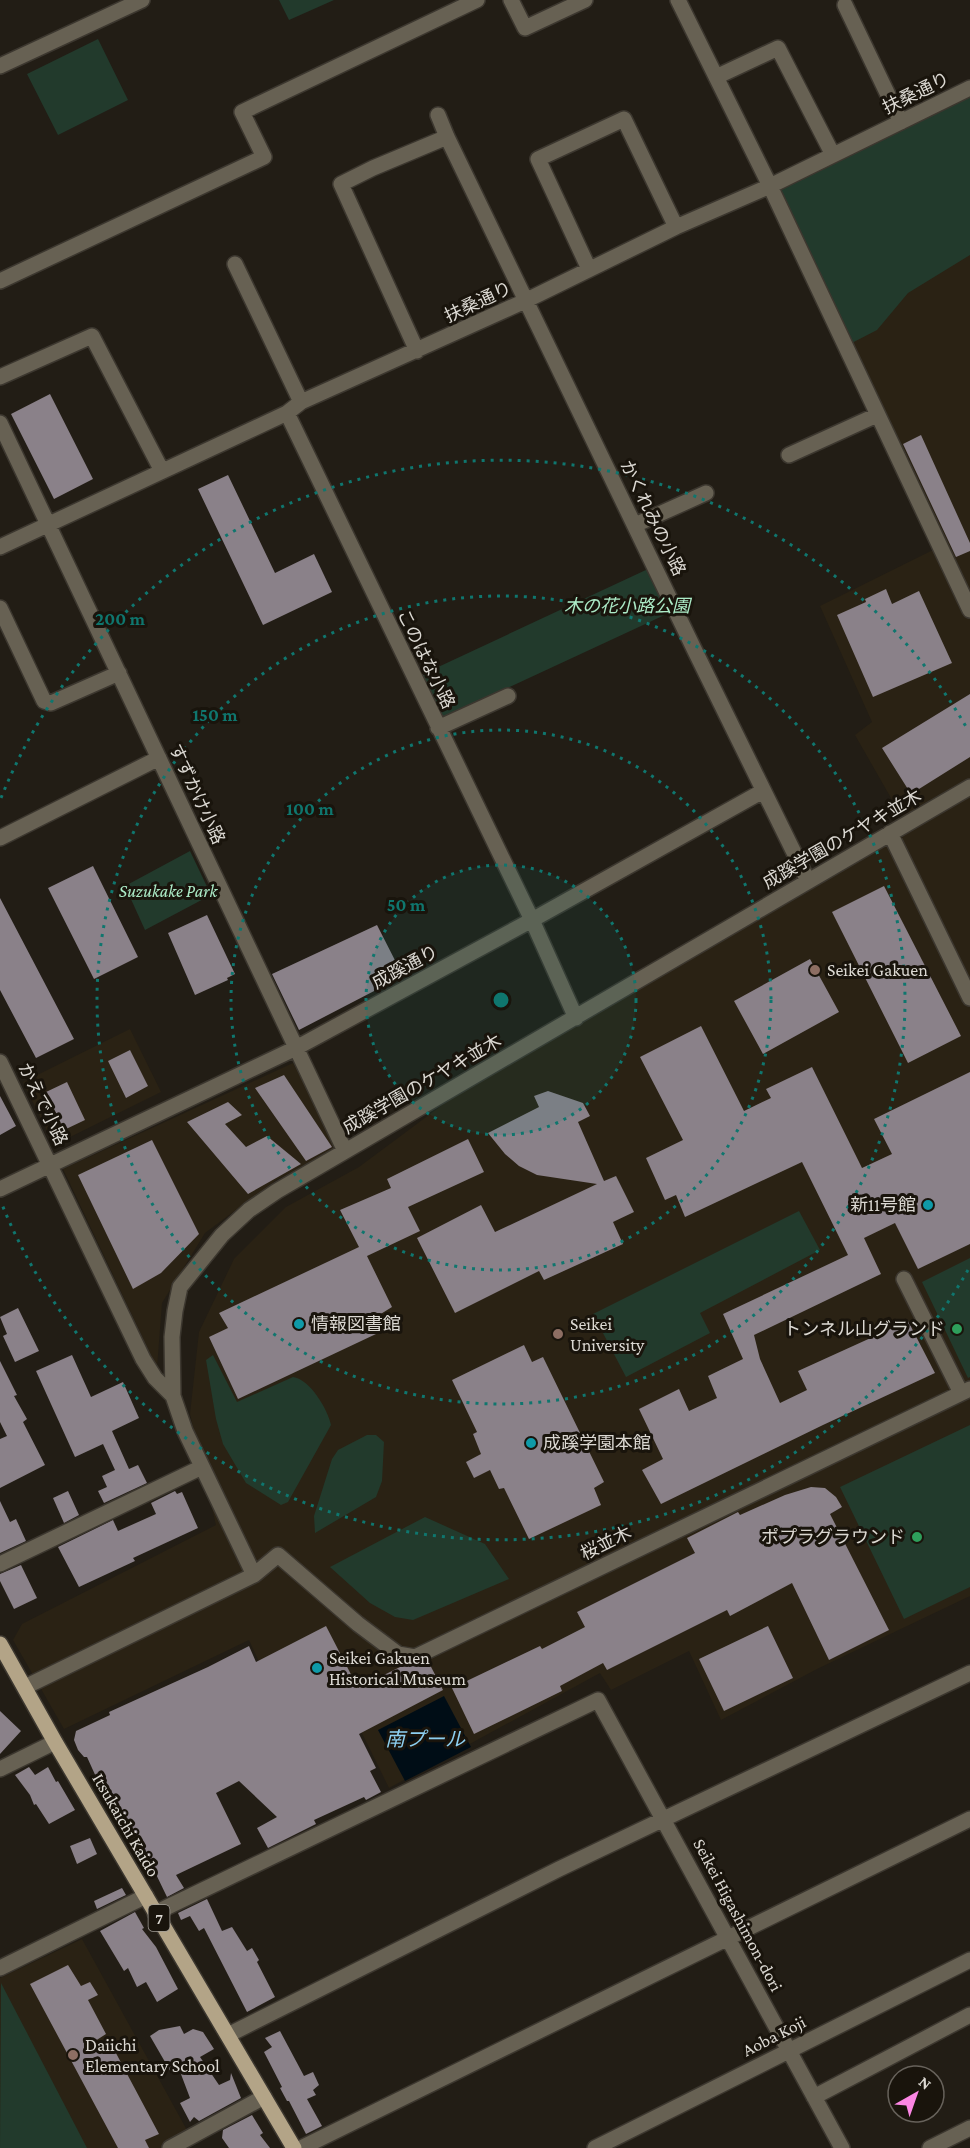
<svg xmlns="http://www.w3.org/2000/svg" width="970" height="2148" font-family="'Crimson Pro','Noto Sans JP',serif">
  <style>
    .built { fill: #2a2214 }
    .green { fill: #223a2c }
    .water { fill: #000d16 }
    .building { fill: #8a8189 }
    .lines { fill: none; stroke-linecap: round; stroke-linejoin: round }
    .minor-casing { stroke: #3c372f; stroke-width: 18 }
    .major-casing { stroke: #3c372f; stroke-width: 18 }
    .minor { stroke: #676153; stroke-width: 15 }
    .major { stroke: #b3a487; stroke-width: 15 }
    .ring { fill: none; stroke: #0f766e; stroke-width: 3; stroke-dasharray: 3 6 }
    .education-dot { fill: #8d6e63; stroke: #19140c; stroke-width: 2 }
    .culture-dot { fill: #0f9aa8; stroke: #19140c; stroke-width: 2 }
    .leisure-dot { fill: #2e9e5b; stroke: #19140c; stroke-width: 2 }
    .labels { text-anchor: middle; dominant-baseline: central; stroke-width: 6; stroke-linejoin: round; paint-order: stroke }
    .shield { fill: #19140c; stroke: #a19d97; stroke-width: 1.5 }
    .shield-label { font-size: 16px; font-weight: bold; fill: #dbd8d2 }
    .street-label { font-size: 18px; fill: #dbd8d2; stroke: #19140c }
    .park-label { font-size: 18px; font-style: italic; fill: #acebc7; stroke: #19140c }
    .poi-label { font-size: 18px; fill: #dbd8d2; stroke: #19140c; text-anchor: start }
    .water-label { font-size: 20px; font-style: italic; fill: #8dcff0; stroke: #19140c }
    .centre { fill: #0f766e; stroke: #19140c; stroke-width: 3 }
    .ring-label { font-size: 18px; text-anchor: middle; font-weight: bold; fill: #0f766e; stroke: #19140c; stroke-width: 6; stroke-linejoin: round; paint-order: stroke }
  </style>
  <rect width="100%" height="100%" fill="#221d15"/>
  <!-- built -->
  <path class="built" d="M970,93v1503l-153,73 -96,51 -32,-69 -78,39 -11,-17 -211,115 -32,-65 -56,30 -52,-113 -185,89 -51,-89 9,-16 194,-99 -26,-111 9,-82 35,-73 52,-52 73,-40 86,-64 458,-284 -48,-84 17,-13 -52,-116 113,-56 -164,-359z
    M130,1029l31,63 -107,53 -31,-63z
    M293,1063l47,87 -64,30 -71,53 -43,70 -5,65 -94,-199z
    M82,1939l106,193 -27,16h-161v-170z"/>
  <!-- green -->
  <path class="green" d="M279,0h55l-45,20z
    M98,39l30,61 -70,35 -31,-61z
    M970,97v158l-62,38 -31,37 -33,17 -69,-159z
    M648,569l21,44 -226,105 -22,-43z
    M190,851l21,44 -66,35 -20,-44z
    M799,1211l21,39 -120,63 10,20 -84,44 -33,-63z
    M970,1258v119l-2,1 -46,-96z
    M213,1355l24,47 56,-25c17,2 35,33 38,48l-43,77 -7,3 -35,-22 -23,-39 -7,-25 -10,-59z
    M970,1425v162l-66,32 -64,-132z
    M367,1435h9l8,7 -2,39 -6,16 -61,36 -1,-17 18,-57 6,-9z
    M425,1517l60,27 24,35 -96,41 -18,-3 -25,-14 -40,-36z
    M1,1983l86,165h-87z"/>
  <!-- water -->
  <path class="water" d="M444,1696l27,51 -66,34 -27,-51z"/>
  <!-- building -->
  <path class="building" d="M50,394l43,85 -39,20 -43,-85z
    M921,435l49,108v8l-14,6 -53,-113z
    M228,475l47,98 39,-19 18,38 -69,33 -65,-136z
    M886,589l6,15 27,-13 33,72 -79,34 -36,-82 29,-13 -1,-3z
    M970,694v63l-59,37 -29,-46z
    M93,866l45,91 -44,22 -46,-91z
    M884,886l77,150 -53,27 -76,-151z
    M0,898l74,141 -38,19 -36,-68z
    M207,915l28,59 -8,4 1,2 -33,15 -27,-62z
    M377,925l26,51 -104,54 -27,-56z
    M810,959l29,53 -76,42 -29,-53z
    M701,1026l43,85 27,-13 -5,-9 46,-22 50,101 30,-14 -18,-35 96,-47v172l-52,25 -23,-46 -31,15 17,36 -127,61 6,24 20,44 27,-13 -9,-19 110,-50 27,52 -112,52 -162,79 -19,-34 21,-11 -24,-50 40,-20 10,22 28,-13 -9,-22 35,-17 -20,-45 125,-59 -46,-93 -117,55 -9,-22 -11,5 -19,-42 37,-18 -43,-83z
    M130,1050l18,36 -22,12 -18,-37z
    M284,1075l48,72 -26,14 -51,-73z
    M67,1082l18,38 -21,10 -18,-38z
    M548,1091l35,12 7,13 -12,6 26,59 12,-5 18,36 -21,10 10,22 -79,36 -5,-9 -84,42 -38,-75 64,-33 14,27 102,-48 -60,-9 -18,-9 -14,-12 -17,-21 51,-26 -5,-11z
    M0,1096l16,30 -16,9z
    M228,1102l14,13 -17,9 21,23 21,-11 34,28 -53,30 -61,-72z
    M468,1139l16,33 -76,35 12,24 -53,25 25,51 -21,13 5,14 -138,65 -29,-62 19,-9 -9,-15 140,-66 -19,-37 51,-22 -4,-9z
    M152,1140l47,94 -38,39 -28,16 -55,-114z
    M18,1308l21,43 -24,11 -12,-26 4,-2 -7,-17z
    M524,1345l8,17 11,-5 61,125 -10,6 7,17 -72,34 -25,-51 -5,1 -9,-19 -16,8 -8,-16 15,-8 -8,-20 4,-2 -25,-52z
    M72,1355l19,42 32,-15 16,36 -27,13 17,38 9,-4 9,18 -43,20 -6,-12 9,-4 -5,-11 13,-6 -12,-26 -28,13 -39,-86z
    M0,1361l17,34 -3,1 13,23 -4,3 22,43 -45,23v-49l7,-3 -7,-14z
    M811,1487l14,1 11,9 6,10 -12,7 59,116 -60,30 -37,-77 -62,33 -3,-6 -120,60 -4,-7 -43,23 2,5 -88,43 -22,-46 88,-42 2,3 43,-22 -8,-15 118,-59 -8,-15 51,-26 2,3 45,-20z
    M68,1491l11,24 -15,8 -11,-25z
    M175,1491l2,3 5,-2 16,36 -65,30 2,3 -56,26 -21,-40 55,-27 5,11 38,-17 -5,-11z
    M0,1501l10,21 6,-3 10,22 -26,12z
    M21,1565l16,33 -23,11 -14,-28v-7z
    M326,1626l32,62 46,-23 15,1 9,-5 15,29 -84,44 17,34 -6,3 11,21 -15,8 -2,-3 -50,23 2,4 -48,24 -11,-20 20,-11 -38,-36 -23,12 25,51 -65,31 8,13 -17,9 -14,-29 -2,1 -17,-28 4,-2 -16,-28 -2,1 -12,-26 -6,4 -15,-33h-3l-6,-7 -4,-10 2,-9 34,-16 -1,-3 99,-45 41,-21 7,16z
    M768,1626l25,52 -69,33 -25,-52z
    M0,1711l21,20 -21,23z
    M29,1767l6,8 13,-8 8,15 2,-1 17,29 -26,14 -13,-20 -2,1 -4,-10 -15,-20z
    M90,1838l7,16 -20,10 -7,-18z
    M122,1888l4,7 -29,14 -3,-8z
    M207,1899l15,32 10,-4 15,24 5,-3 7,12 -2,2 18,35 -28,15 -43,-84 -5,3 -9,-15 -9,4 -3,-7z
    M135,1912l9,16 -2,1 14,18 22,42 -21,13 -11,-20 -9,5 -9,-19 -4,3 -24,-40z
    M68,1965l13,21 9,-4 8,13 -10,5 18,34 -14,9 17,-3 50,94 -14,6 4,8h-31l-88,-164z
    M180,2026l4,8 9,-5 10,3 11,17 -14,8 19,28 11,-5 1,-7 10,25 -42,23 -5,-4 -4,5 -10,-19 10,-5 -11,-29 -7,5 -22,-38 9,-6z
    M280,2031l24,45 9,-4 6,13 -6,5 3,5 -9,4 15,27 -16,8 -17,-33h-2l-7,-13 2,-1 -18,-35 8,-5 -7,-9z
    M252,2115l11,18 -3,2 10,13h-41l-7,-10 1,-8z"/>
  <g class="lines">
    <!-- minor casing -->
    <g class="minor-casing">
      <path id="minor" d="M511,0l14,28 60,-28
        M678,0l92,186 200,424
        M845,5l56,117
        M0,66l142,-66
        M716,77l62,-29 55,107
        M438,115l9,22 249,516 112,228
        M235,264l66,138
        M589,269l-51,-110 86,-40 52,108
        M0,281l264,-124 -22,-45 235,-112
        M417,351l-76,-167 32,-16 74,-31
        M0,377l92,-41 70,135
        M287,413l245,507 44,98
        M0,423l345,728
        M789,455l88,-40
        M635,525l71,-32
        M0,547l287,-134 14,-11 224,-101 151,-74 94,-41 200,-98
        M0,608l44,93 7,2 68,-30
        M438,728l70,-32
        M890,833l80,165
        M0,838l159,-80
        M0,1062l143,297 12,19 18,18
        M0,1189l296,-141 236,-128 231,-129
        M904,1279l57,114
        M0,1564l202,-97
        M254,1575l-69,-144 -12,-35 -1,-59 3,-26 5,-24 42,-52 27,-25 28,-19 693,-404
        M25,1687l229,-112 24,-20 80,69 40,30 17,3 555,-268
        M0,1769l55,-27
        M155,1913l443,-213 244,448
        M0,1968l146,-72
        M228,2035l331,-166 411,-196
        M814,2097l156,-82
        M170,2148l94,-51
        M301,2148l669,-329
        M595,2148l375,-188
        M930,2148l40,-20"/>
    </g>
    <!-- major casing -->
    <g class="major-casing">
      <path id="major" d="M0,1644l55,98 239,406"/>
    </g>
    <!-- minor -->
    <use href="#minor" class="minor"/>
    <!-- major -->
    <use href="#major" class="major"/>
  </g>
  <!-- distance rings -->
  <circle cx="501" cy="1000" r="135" fill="#0f766e" fill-opacity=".12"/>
  <g class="ring">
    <circle cx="501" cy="1000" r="135"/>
    <circle cx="501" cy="1000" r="270"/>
    <circle cx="501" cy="1000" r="404"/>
    <path d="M968 1270A539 539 0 0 1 1 1202M1 798A539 539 0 0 1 968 730"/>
  </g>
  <!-- markers -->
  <g class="education-dot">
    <circle cx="815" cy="970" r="6"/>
    <circle cx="558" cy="1334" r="6"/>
    <circle cx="73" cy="2055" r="6"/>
  </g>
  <g class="culture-dot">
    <circle cx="928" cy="1205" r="6"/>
    <circle cx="299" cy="1324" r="6"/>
    <circle cx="531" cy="1443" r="6"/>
    <circle cx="317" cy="1668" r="6"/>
  </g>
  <g class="leisure-dot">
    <circle cx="957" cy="1329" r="6"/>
    <circle cx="917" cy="1537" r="6"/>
  </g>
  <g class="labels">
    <!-- shield labels -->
    <rect class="shield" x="148.5" y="1905" width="21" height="26" rx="4.5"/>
    <g class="shield-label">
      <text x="159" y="1918">7</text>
    </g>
    <!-- street labels -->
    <g class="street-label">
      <text transform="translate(916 93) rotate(-26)">扶桑通り</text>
      <text transform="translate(478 302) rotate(-25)">扶桑通り</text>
      <text transform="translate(653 518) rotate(64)">かくれみの小路</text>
      <text transform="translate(426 659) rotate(64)">このはな小路</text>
      <text transform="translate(197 794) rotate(65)">すずかけ小路</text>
      <text transform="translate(842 839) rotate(-30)">成蹊学園のケヤキ並木</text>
      <text transform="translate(405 967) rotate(-28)">成蹊通り</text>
      <text transform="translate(422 1084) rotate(-30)">成蹊学園のケヤキ並木</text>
      <text transform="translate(43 1104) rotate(64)">かえで小路</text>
      <text transform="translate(606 1543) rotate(-26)">桜並木</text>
      <text transform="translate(126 1825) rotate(60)">Itsukaichi Kaido</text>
      <text transform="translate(738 1915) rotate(62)">Seikei Higashimon-dori</text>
      <text transform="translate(774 2036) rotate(-27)">Aoba Koji</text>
    </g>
    <!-- park labels -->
    <g class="park-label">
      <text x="627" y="606">木の花小路公園</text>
      <text x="168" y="891">Suzukake Park</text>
    </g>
    <!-- poi labels -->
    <g class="poi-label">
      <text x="827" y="970">Seikei Gakuen</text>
      <text x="916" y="1205" text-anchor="end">新11号館</text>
      <text x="311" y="1324">情報図書館</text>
      <text x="570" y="1324">Seikei<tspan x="570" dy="21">University</tspan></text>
      <text x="945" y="1329" text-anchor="end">トンネル山グランド</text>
      <text x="543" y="1443">成蹊学園本館</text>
      <text x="905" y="1537" text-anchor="end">ポプラグラウンド</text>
      <text x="329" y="1658">Seikei Gakuen<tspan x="329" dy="21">Historical Museum</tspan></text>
      <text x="85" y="2045">Daiichi<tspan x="85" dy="21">Elementary School</tspan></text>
    </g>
    <!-- water labels -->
    <g class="water-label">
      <text x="425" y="1739">南プール</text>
    </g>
  </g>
  <circle cx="501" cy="1000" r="9" class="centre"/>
  <g class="ring-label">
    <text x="120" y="625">200 m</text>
    <text x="215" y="721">150 m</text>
    <text x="310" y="815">100 m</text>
    <text x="406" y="911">50 m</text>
  </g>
  <!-- north arrow -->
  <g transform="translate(916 2094) rotate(40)"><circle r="28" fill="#19140c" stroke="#67625b" stroke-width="1.5"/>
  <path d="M0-4.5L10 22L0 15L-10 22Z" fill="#fc86e4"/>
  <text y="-9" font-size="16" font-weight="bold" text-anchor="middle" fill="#dbd8d2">N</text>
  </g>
</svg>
